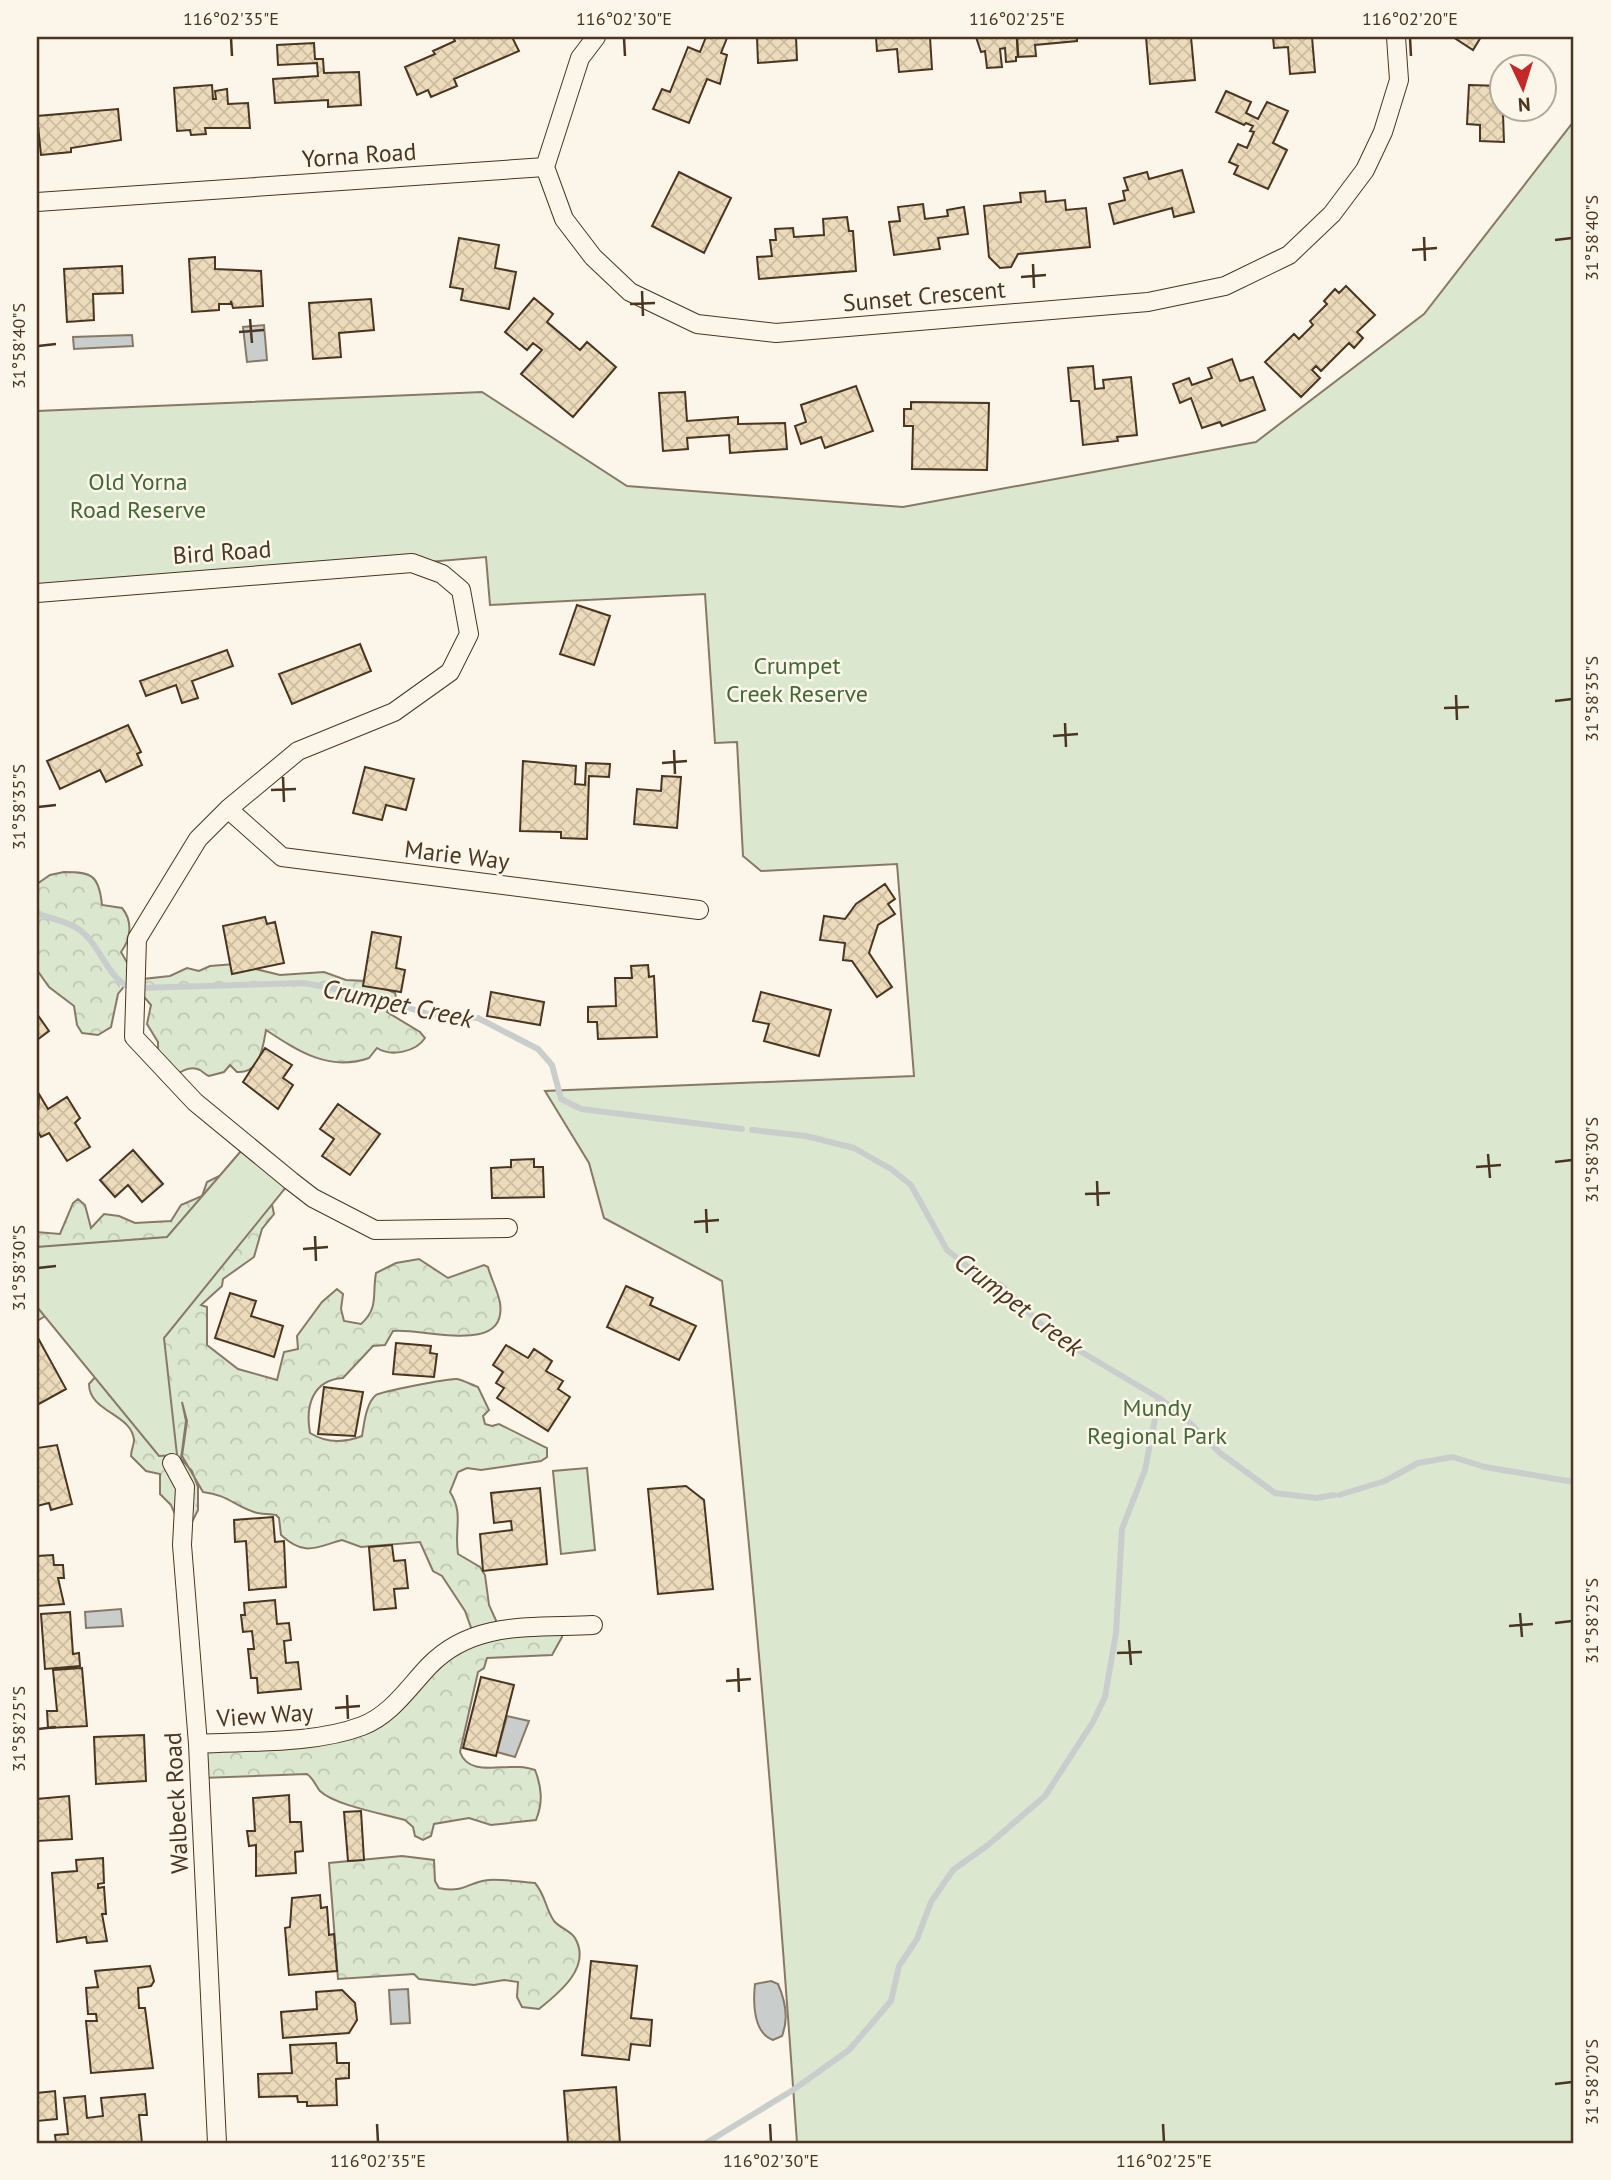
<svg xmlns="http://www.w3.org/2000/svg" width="1611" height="2180" font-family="'PT Sans',sans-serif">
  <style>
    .forest { fill: url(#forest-crowns); stroke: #887966; stroke-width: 2 }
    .park { fill: #dce7d0; stroke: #887966; stroke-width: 2 }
    .water { fill: #c9cecd; stroke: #887966; stroke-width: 2 }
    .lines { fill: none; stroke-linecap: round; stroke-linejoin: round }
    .stream { stroke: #c9cecd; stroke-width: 6 }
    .building { fill: url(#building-cross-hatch); stroke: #4a3520; stroke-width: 2 }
    .minor-casing { stroke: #4a3520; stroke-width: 20 }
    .minor { stroke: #fbf6e9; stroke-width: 18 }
    .ticks { fill: none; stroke: #4a3520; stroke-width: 2.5 }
    .labels { text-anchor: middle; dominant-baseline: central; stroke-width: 5; stroke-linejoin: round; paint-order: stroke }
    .street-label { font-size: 24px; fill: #4a3520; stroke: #fbf6e9 }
    .park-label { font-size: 24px; fill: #436837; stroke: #fbf6e9 }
    .water-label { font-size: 26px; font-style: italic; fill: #4a3520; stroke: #fbf6e9 }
    .neatline { fill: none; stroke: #4a3520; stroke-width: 2.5 }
    .ticks-label { font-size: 18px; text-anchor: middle; fill: #4a3520 }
  </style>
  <defs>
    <pattern id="forest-crowns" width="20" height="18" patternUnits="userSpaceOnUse" patternTransform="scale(1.75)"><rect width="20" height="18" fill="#dce7d0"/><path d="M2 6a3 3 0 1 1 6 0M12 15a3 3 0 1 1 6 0" fill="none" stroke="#bec7b2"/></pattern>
    <pattern id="building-cross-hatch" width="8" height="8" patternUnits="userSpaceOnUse" patternTransform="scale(1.75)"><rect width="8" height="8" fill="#ecdcbc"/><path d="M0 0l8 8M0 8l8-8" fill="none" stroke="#ccbda1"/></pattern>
  </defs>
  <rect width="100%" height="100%" fill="#fbf6e9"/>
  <!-- forest -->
  <path class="forest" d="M64,872c29,0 35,4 38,33l20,3c11,13 9,31 -1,44l7,12 2,15 -12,15 -7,33 -13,8 -16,-2 -5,-8 -3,-19 -25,-19 -12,-17v-86l13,-9z
    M235,964l45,11 44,-3 22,8 21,1 28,12 1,4 -9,15 33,20 5,6c-9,14 -34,19 -48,10l-8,10c-40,14 -71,-7 -103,-28 -3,17 -6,44 -29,42l-7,-7 -6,7 -15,4c-3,-1 -6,-4 -9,-6 -14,-7 -25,9 -38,10l-4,-5v-33l-11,-18 4,-19 -11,-13 3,-13 27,-3 17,-8 12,3 11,-5z
    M219,1176l52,24 3,14 -12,15 -8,28 -31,22 -1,7 -21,19 6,2v38l31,24 39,11 7,-28 14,-3 -1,-13 25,-34 15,-13 6,5 -2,15 3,12 17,3c18,-16 11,-29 15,-51l20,-10 23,-4 29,19 36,-13 4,2c3,12 10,24 12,36 8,54 -79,24 -107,28l-8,14 -12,1 -30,32c-30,2 -38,27 -33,55 16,10 34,10 52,3 2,-12 4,-33 14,-41 4,-3 73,-17 81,-16 6,1 15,6 21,8l11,23 -6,6 2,8 7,2 7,-2 48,24v9l-6,4 -60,9 -14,-2 -9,4 -8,20c14,22 4,36 8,62l22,13 5,8 4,30 10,22 -26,6 -8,-22 -23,-35 -9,-5 -13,-29 -59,5 -19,-7c-26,7 -37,17 -61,-5l-2,-17 -3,-3c-7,-2 -15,0 -22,-3 -21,-7 -26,-17 -51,-20l-21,-36 5,-35 -5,-19 4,19 -5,38 11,12 6,16v23l-6,12 -14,-1 -7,-16 -11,-11v-20l-14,-3 -15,-15c0,-6 3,-11 3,-16 -2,-26 -45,-28 -45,-56l9,-10 -51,-59 -10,6v-89l23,2 13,-31 5,-4 7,6 6,23 13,-14 15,2 16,7 36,-2 10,-16 21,-9 5,-14z
    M560,1628l2,9 -10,18 -65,3 -3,10 -6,4 -18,80c10,28 49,8 75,18 7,18 8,33 1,50l-45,5 -22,-7 -35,6 -3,12 -8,4 -8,-4 -2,-9 -8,-7c-21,-6 -71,-15 -85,-29 -5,-6 -6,-12 -13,-17l-105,4 -1,-31 124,-8 90,-48 56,-53z
    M402,1856l32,4 1,21 4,7c26,6 30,-7 50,-8 15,-1 31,2 46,3 11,13 10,25 19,38 6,7 17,10 21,17 17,29 -16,55 -36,71l-17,-2 -5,-10 1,-15 -14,-2 -30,5 -55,-6 -5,-5 -76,5 -9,-116z"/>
  <!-- park -->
  <path class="park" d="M1574,121v2022h-777c-20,-288 -43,-575 -75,-862l-118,-63 -15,-55 -44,-72 369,-15 -17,-212 -136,7 -18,-15 -6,-114 -22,1 -10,-149 -215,11 -4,-48 -449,38v-184l445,-19 145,94 276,21 353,-65 168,-128z
    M247,1144l44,37 -127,157 13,117 -18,1 -122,-149v-60l130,-10z
    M587,1468l8,82 -34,4 -8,-83z"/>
  <!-- water -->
  <path class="water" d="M264,325l3,35 -20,2 -4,-35z
    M132,335l1,11 -59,3 -1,-12z
    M121,1609l2,17 -37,2 -1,-16z
    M507,1716l22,5 -14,36 -18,-5z
    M771,1981l7,3c7,16 11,35 4,52l-9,4c-20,-7 -20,-38 -18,-56z
    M408,1989l2,34 -19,1 -2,-34z"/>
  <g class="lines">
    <!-- stream -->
    <path class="stream" d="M37,913c23,10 39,7 56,31 11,14 21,40 40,44
      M138,988l166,-5 58,11 67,20 49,4 60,31 14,16 9,34 20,10 161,20
      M752,1130l54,6 48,12 37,21 20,16 36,65 31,25 23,10 50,49 108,64 26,20 35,35 55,40 41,5 18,-3
      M1339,1495l46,-14 33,-18 35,-6 32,10 89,15
      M706,2143l87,-53 56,-40 42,-49 8,-35 18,-27 14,-37 22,-32 35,-25 57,-49 48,-74 12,-25 11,-64 6,-104 23,-59 14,-72"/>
  </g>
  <!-- building -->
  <path class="building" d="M453,37h59l7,14 -65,28 3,7 -26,11 -3,-7 -11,5 -12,-28 30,-13 -2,-3 22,-10z
    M706,37l21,1 -6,15 6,2 -7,29 -13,-5 -18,44 -36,-14 9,-20 8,3 18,-45 12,5z
    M757,37h39l1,23 -39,3z
    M876,37h54l2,32 -33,3 -2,-23 -20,2z
    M976,37h101v4l-42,4 1,11 -20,1v4l-10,1 -1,-14 -5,1 2,18 -15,1 -2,-17 -4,1z
    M1146,37h45l4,43 -45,4z
    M1273,37h39l3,35 -25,2 -2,-27 -14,1z
    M1453,37h28l-8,13z
    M314,43l1,16h8l1,14 35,-1 2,33 -33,2v-7l-53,3 -2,-24 45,-3 -1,-13 -39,2 -1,-20z
    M212,85l1,14h3l-1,-8 12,-2 1,15 20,-1 2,25h-45l1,6 -15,1 -1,-5 -13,1 -3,-43z
    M1469,85l33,1 2,56 -24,-1v-16l-13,-1z
    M1226,91l25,11 -5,11 12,6 9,-17 21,9 -15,32 14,7 -19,39 -34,-15 4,-8 -9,-4 9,-18 9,4 7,-16 -4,-1 3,-5 -7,-3 -2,2 -28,-13z
    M118,109l3,31 -50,8v4l-30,3 -4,-39z
    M1182,170l12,42 -20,5 -2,-9 -58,16 -5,-20 16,-4 -2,-9 5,-1 -4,-12 23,-6 2,7z
    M679,172l52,26 -27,55 -52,-27z
    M1045,191l1,11 19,-2 1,10 20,-2 4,39 -72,7 -7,13 -11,1 -11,-11 -5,-51 37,-4 -1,-9z
    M923,204l2,15 23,-3 -1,-6 17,-3 4,27 -30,4 2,11 -46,6 -5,-33 11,-1 -2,-14z
    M847,217l2,14h4l3,40 -97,8 -2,-22 15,-1 -2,-16h6l-1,-11 18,-1 1,9 30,-2 -1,-16z
    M459,238l40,7 -4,23 21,4 -7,37 -48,-9 2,-11 -13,-2z
    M215,257v12l46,2 2,35 -30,2 -2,-7v3h-12v6l-27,2 -3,-53z
    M122,266l1,27 -30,1 1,26 -27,2 -3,-53z
    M1346,286l29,29 -18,17 6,6 -9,10 -5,-5 -28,28 -5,-5 -4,4 8,8 -19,19 -36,-35 29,-28 5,5 14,-14 -3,-4 17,-17 -3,-3 11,-12 4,4z
    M534,298l19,16 -6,8 33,28 7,-8 29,25 -43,50 -52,-43 21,-24 -9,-7 -6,7 -22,-18z
    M371,299l3,31 -35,3 2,24 -28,2 -4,-56z
    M1232,359l8,22 13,-4 12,33 -43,16 -2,-4 -18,6 -11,-30 -11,5 -7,-19 16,-6 3,7 20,-7 -4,-10z
    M1093,366l2,23 9,-1 -1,-8 28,-3 6,58 -20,2 1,4 -35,4 -4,-44h-8l-3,-33z
    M856,386l17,45 -48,17 -4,-11 -20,7 -6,-18 11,-4 -5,-17z
    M685,392l2,29 51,-4v7l47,-1 2,26 -57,4 -1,-18 -42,3 1,11 -25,2 -4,-58z
    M911,402l78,1 -2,67 -75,-1 1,-43h-9v-17h7z
    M577,605l33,11 -16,49 -34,-11z
    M360,644l11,27 -79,33 -13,-30z
    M227,650l6,16 -41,15 6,17 -16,5 -6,-18 -30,11 -6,-15z
    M128,725l13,27 -4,2 5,11 -36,17 -6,-12 -40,19 -13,-28z
    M523,761l53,5 -1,18 10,1 1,-22 24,1 -1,13 -20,-1 -2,63 -26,-1v-6l-41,-1z
    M365,767l49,12 -8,31 -20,-5 -4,15 -29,-7z
    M662,776l19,1 -4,51 -43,-4 3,-35 24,2z
    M885,884l10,15 -7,5 7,10 -17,11 -9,28 23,34 -15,10 -25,-36 -9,-1 2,-17 -25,-3 4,-24 21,3 11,-15z
    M265,917l2,7 8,-2 9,41 -52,11 -9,-48z
    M372,932l29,5 -5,31 9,2 -4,22 -38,-6z
    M648,965l1,12 5,-1 3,61 -59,2 -1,-17h-9v-15l28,-1 -1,-28h17l-1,-12z
    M491,992l53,10 -4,23 -53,-9z
    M761,992l70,18 -12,46 -55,-15 5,-17 -16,-3z
    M37,1014l12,17 -12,9z
    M265,1048l27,17 -9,13 10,7 -15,24 -35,-27z
    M39,1094l9,15 19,-12 13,21 -5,5 15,24 -23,14 -18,-28 -8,4 -4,-7z
    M338,1104l42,30 -30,41 -28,-19 12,-17 -14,-10z
    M133,1150l30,34 -21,18 -14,-17 -13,12 -15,-17z
    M534,1159v8h9l1,30 -52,1 -1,-30 20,-1v-7z
    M626,1286l27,12 -3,7 46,21 -17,34 -72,-33z
    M230,1293l26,8 -5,15 32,10 -9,31 -59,-19z
    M38,1338l28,51 -29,16v-66z
    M396,1343l35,3 -1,7 7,1 -3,23 -41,-3z
    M506,1345l22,13 6,-9 18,12 -6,10 17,10 -5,8 12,8 -22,34 -51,-33 7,-10 -8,-5 7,-11 -10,-7z
    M324,1387l39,5 -8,44 -37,-2z
    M57,1445l15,59 -21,6 -2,-7 -12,3v-58z
    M686,1486l18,14 9,89 -55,5 -10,-105z
    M540,1488l7,76 -64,7 -3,-37 32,-4 -1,-9 -17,2 -3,-30z
    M273,1517l2,25 9,-1 2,46 -37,3 -3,-49 -11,1 -1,-22z
    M392,1545l2,16 11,-1 3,28 -14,1 2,19 -22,2 -5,-63z
    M53,1555l1,10h9l1,13h-6l6,26 -27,2v-50z
    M275,1600l2,24 12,-1 2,17 -7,1 2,22 12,-1 3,27 -43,4 -1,-15h-6l-3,-29h6l-2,-18 -9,1 -2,-17h4l-1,-12z
    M70,1612l3,42 6,-1 1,13 -35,3 -4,-55z
    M82,1668l5,58 -39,2 -1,-17h10l-4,-41z
    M481,1677l33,8 -18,71 -33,-8z
    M144,1735l2,46 -50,3 -2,-47z
    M289,1795l1,27h11l2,29 -8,1 1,21 -40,3v-31l-7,1 -2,-15h8l-2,-33z
    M69,1796l3,43 -35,2v-42z
    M361,1811l3,49 -16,1 -4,-49z
    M103,1858l1,25 -6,1v4l6,-1 2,27h-4l5,27 -20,2 -1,-6 -29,5 -5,-69 25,-2 -1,-11z
    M320,1895l1,13 6,-1 2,28 5,-1 3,37 -48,4 -4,-47 5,-1 2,-29z
    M591,1961l46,5 -6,52 21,2 -2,26 -19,-2 -2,16 -47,-5z
    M150,1966l4,15 -3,5 -13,2 1,20h6l8,60 -62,5 -5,-52h11l-1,-7h-8l-2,-26 12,-1 -3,-16z
    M342,1990l13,13 2,17 -8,13 -66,5 -2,-26 36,-3 -1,-17z
    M336,2043l1,20h12v15l-13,1 1,26 -30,1v-4h-9l-1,-6 -38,1 -1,-23 34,-1 -2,-28z
    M616,2087l4,56h-52l-4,-52z
    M55,2091l2,28 -20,2v-28z
    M145,2094l2,21h-8l3,28h-86l-1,-8 13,-1 -4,-36 21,-2 2,22 16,-2 -2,-18z"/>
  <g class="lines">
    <!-- minor casing -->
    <g class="minor-casing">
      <path id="minor" d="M545,167l19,52 29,38 37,35 67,32 79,9 372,-31 77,-16 64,-31 43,-41 33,-44 18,-38 16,-52 -3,-43
        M37,202l508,-35 35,-109 16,-21
        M37,593l375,-30 30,11 19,16 8,44 -19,38 -56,40 -96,39 -70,58 -30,30 -61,100 -3,98 61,65 96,79 22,17 62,32 133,-2
        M228,809l54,48 417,53
        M172,1463l13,24 -3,58 16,199 19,399
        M198,1744c51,-3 117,0 164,-18 29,-11 46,-38 67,-60 44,-46 105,-38 164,-41"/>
    </g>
    <!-- minor -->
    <use href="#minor" class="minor"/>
  </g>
  <!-- ticks -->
  <path class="ticks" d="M231,38l1,18M624,38l1,18M1017,38l1,18M1410,38l1,18M1424,237l1,24M1555,240l17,-2M1412,250l25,-2M1033,264l1,24M1021,277l25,-2M642,291l1,25M630,304l25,-1M250,319l2,24M239,332l25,-2M38,346l18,-2M1456,695l1,25M1555,701l17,-2M1444,708l25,-1M1065,723l1,24M1053,736l25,-2M674,750l1,24M662,763l25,-2M283,777l1,25M271,790l25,-1M38,807l18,-2M1488,1154l2,24M1555,1162l17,-2M1476,1167l25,-2M1097,1181l1,25M1085,1194l25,-1M706,1209l1,24M694,1222l25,-2M315,1236l1,25M303,1249l25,-2M38,1268l18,-2M1520,1613l2,24M1555,1623l17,-2M1509,1626l24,-2M1129,1640l2,25M1117,1653l25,-1M738,1668l1,24M726,1681l25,-2M347,1695l1,24M335,1708l25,-2M38,1729l18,-2M1555,2084l17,-2M377,2124l1,18M770,2124l1,18M1163,2124l1,18"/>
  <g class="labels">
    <!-- street labels -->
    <g class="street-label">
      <text transform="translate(359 155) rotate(-4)">Yorna Road</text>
      <text transform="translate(924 296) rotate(-5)">Sunset Crescent</text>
      <text transform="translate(222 552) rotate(-4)">Bird Road</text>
      <text transform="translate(457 855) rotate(7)">Marie Way</text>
      <text transform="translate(265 1715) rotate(-4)">View Way</text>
      <text transform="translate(176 1803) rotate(-93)">Walbeck Road</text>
    </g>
    <!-- park labels -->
    <g class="park-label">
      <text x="138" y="481">Old Yorna<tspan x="138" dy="28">Road Reserve</tspan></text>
      <text x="797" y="665">Crumpet<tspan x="797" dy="28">Creek Reserve</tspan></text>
      <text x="1157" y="1407">Mundy<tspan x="1157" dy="28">Regional Park</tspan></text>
    </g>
    <!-- water labels -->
    <g class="water-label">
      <text transform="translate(398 1003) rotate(12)">Crumpet Creek</text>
      <text transform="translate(1019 1304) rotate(37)">Crumpet Creek</text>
    </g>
  </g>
  <!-- border -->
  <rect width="1611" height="2180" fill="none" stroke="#fbf6e9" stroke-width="77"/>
  <!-- north arrow -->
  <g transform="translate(1523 88) rotate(176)"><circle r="33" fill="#fbf6e9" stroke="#b4a999" stroke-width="2"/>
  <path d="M0-5L12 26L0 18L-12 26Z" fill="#c62828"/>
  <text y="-10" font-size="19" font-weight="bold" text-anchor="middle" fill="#4a3520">N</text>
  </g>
  <rect x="38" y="38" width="1534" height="2104" class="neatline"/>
  <g class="ticks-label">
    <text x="231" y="25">116°02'35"E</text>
    <text x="624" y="25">116°02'30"E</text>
    <text x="1017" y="25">116°02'25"E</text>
    <text x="1410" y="25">116°02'20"E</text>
    <text transform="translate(1592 238) rotate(-90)" y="6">31°58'40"S</text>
    <text transform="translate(19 346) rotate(-90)" y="6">31°58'40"S</text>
    <text transform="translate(1592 699) rotate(-90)" y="6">31°58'35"S</text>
    <text transform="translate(19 807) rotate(-90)" y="6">31°58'35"S</text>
    <text transform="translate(1592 1160) rotate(-90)" y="6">31°58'30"S</text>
    <text transform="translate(19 1268) rotate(-90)" y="6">31°58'30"S</text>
    <text transform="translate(1592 1621) rotate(-90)" y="6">31°58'25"S</text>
    <text transform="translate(19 1729) rotate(-90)" y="6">31°58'25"S</text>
    <text transform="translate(1592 2082) rotate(-90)" y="6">31°58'20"S</text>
    <text x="378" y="2167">116°02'35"E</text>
    <text x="771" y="2167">116°02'30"E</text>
    <text x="1164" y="2167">116°02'25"E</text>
  </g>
</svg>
